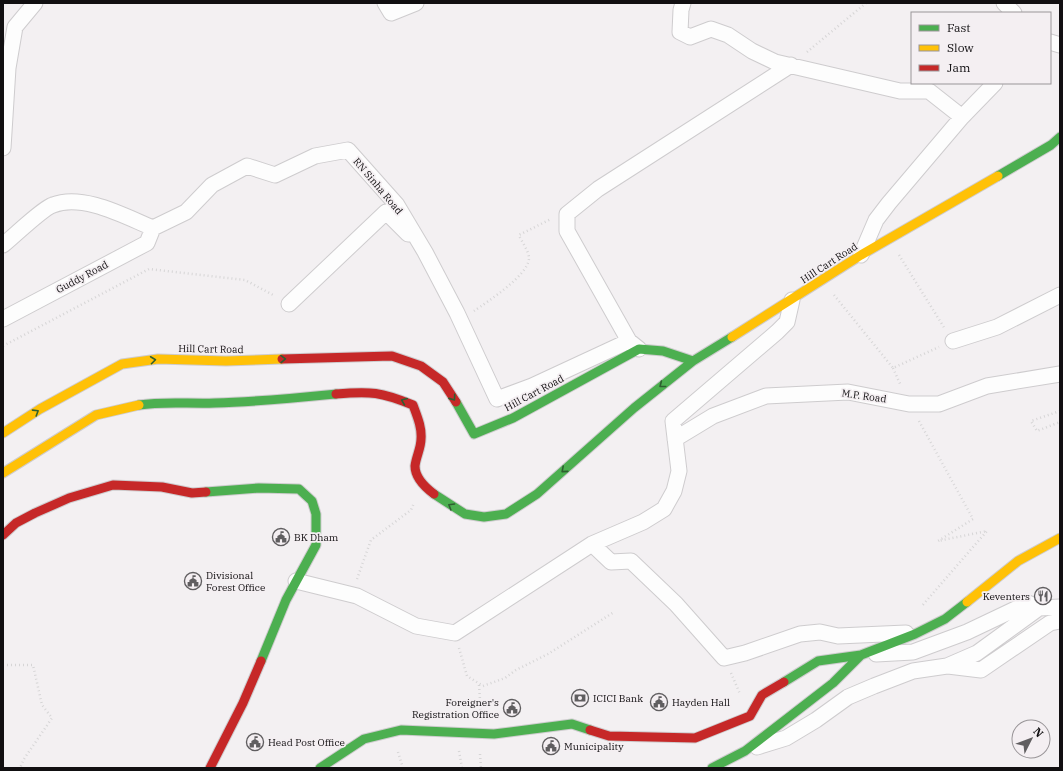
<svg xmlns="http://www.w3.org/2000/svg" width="1063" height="771" font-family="'IBM Plex Serif',serif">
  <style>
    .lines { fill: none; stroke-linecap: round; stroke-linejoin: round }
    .street-casing { stroke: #ceccce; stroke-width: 17 }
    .fast-casing { stroke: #ceccce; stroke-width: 11 }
    .slow-casing { stroke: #ceccce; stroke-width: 11 }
    .jam-casing { stroke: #ceccce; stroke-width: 11 }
    .path { stroke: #d6d5d6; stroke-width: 2.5; stroke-dasharray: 1 3; stroke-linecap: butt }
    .street { stroke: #fdfdfd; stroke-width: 15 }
    .fast { stroke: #4caf50; stroke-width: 9 }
    .slow { stroke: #ffc107; stroke-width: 9 }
    .jam { stroke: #c62828; stroke-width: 9 }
    .oneway { stroke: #2e5f30 }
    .labels { text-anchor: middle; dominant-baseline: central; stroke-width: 3.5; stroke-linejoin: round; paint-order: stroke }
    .street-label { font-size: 10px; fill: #110f11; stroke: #f4eff2 }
    .poi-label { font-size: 10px; fill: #110f11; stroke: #f4eff2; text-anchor: start }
  </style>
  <rect width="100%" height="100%" fill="#f3f0f2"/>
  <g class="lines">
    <!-- street casing -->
    <g class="street-casing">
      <path id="street" d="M385,3l6,10 25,-10
        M683,3l-2,7 -1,22 10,5 21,-8 17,6 24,16 23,11 125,29h29l33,26
        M1004,3l10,10
        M1050,42l10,3
        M3,148l5,-80 7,-41 20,-24
        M3,245c10,-8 40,-37 50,-40 30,-12 73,12 100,23l33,-16 26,-27 35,-19 28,9 40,-19 33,-6 49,55 28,47 32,61 40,86 35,-13 97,-45 10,8
        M861,255l15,-35 13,-17 73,-86 33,-34
        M289,304l97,-92 22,22
        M3,319l144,-76 6,-15
        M629,341l-62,-110v-17l31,-25 193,-124
        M953,341l44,-14 63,-32
        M675,439l38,-23 53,-20 82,-4 61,12h30l48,-18 73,-12
        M592,544l19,18 20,-1 45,43 48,54 21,-5 55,-19 20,-2 18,4 68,-3
        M296,581l61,15 59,30 39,7 137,-89 51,-22 21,-13 10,-18 5,-20 -6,-50 104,-89 10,-10 5,-22
        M876,654l37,-2 54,-20 61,-29 11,5 21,-1
        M948,666l33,4 69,-47 10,-2
        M757,747l29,-9 30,-18 32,-23 26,-11 39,-15 34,-5 30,-13 62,-45"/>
    </g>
    <!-- fast casing -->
    <g class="fast-casing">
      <path id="fast" d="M998,176l53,-31 9,-8
        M456,402l18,32 39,-16 126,-69 24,2 30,10 39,-24
        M139,405c25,-4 50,-1 76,-2 40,-1 80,-5 121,-9
        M206,492l53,-4 40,1 13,12 4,13v31l-30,55 -25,61
        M434,494l31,20 19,3 22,-3 31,-20 97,-86 59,-47
        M784,682l34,-21 43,-6 54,-21 30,-15 22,-17
        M320,768l44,-29 37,-9 93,4 78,-10 18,6
        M712,768l33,-17 88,-68 28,-28"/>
    </g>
    <!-- slow casing -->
    <g class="slow-casing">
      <path id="slow" d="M732,337l129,-82 137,-79
        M3,433l37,-24 82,-45 36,-5 68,2 56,-2
        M3,473l93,-58 43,-10
        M967,602l51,-41 42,-23"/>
    </g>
    <!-- jam casing -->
    <g class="jam-casing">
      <path id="jam" d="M282,359l110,-3 29,10 22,16 13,20
        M336,394c35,-3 45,-2 77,11 4,11 9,22 8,34 0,9 -5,18 -6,27 0,12 11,22 19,28
        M3,535l13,-12 19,-10 34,-15 44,-13 49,2 30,6 14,-1
        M590,730l19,6 86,2 55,-22 12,-21 22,-13
        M210,768l33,-65 18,-42"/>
    </g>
    <!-- path -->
    <path class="path" d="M807,52l59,-49
      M899,255l46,74
      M834,295l59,73 46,-21
      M474,311c13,-9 55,-36 55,-53 0,-7 -8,-17 -10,-23l32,-16
      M3,346l146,-77 96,11 30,16
      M893,368l8,18
      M1060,411l-29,10 6,10 23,-9
      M919,421l54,98 -35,22 49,-10 -66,76
      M357,579l14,-39 40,-30 3,-7
      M459,648l8,28 16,10 22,-8 11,-8 32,-16 66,-42
      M3,665h30l9,40 10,13 -28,41 -4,9
      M731,673l9,21
      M479,685l2,29
      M459,751l3,17
      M398,752l5,16
      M480,754l1,14"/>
    <!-- street -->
    <use href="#street" class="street"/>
    <!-- fast -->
    <use href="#fast" class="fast"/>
    <!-- slow -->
    <use href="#slow" class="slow"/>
    <!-- jam -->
    <use href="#jam" class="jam"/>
  </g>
  <!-- one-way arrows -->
  <defs><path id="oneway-chevron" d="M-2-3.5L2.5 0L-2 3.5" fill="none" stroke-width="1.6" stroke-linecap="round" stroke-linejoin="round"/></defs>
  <g class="oneway">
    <use href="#oneway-chevron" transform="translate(283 359) rotate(-1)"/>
    <use href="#oneway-chevron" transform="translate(153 360) rotate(-7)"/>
    <use href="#oneway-chevron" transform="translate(662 385) rotate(142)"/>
    <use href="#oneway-chevron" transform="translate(453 398) rotate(55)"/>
    <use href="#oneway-chevron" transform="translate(404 401) rotate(-158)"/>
    <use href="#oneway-chevron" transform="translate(36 412) rotate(-32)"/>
    <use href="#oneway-chevron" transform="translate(564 470) rotate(139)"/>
    <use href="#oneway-chevron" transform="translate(451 506) rotate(-149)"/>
  </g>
  <!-- icons -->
  <defs>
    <g id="civic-ring" transform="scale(0.9)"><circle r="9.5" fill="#f4eff2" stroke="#605e60" stroke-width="1.5"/><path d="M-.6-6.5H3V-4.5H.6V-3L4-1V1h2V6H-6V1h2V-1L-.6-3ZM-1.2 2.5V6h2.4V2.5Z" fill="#605e60"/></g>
    <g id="restaurant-ring" transform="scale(0.9)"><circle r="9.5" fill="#f4eff2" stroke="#605e60" stroke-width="1.5"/><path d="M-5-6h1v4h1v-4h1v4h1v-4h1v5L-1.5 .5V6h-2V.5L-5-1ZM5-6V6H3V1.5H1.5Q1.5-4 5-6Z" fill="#605e60"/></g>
    <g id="bank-ring" transform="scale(0.9)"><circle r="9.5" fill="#f4eff2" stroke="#605e60" stroke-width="1.5"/><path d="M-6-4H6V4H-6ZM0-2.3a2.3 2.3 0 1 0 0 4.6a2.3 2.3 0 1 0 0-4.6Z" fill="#605e60"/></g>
  </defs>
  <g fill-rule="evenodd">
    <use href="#civic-ring" x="281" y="537"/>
    <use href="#civic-ring" x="193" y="581"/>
    <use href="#restaurant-ring" x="1043" y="596"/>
    <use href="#bank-ring" x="580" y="698"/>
    <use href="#civic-ring" x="659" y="702"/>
    <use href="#civic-ring" x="512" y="708"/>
    <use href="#civic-ring" x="255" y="742"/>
    <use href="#civic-ring" x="551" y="746"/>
  </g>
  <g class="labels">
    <!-- street labels -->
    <g class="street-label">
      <text transform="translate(378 186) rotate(50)">RN Sinha Road</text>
      <text transform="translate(829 263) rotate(-33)">Hill Cart Road</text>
      <text transform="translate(82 277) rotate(-28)">Guddy Road</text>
      <text transform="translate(211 349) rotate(1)">Hill Cart Road</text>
      <text transform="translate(534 393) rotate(-28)">Hill Cart Road</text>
      <text transform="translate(864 396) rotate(8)">M.P. Road</text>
    </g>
    <!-- poi labels -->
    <g class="poi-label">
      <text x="294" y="537">BK Dham</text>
      <text x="206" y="575">Divisional<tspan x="206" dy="12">Forest Office</tspan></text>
      <text x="1030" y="596" text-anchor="end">Keventers</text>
      <text x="593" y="698">ICICI Bank</text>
      <text x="499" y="702" text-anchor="end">Foreigner's<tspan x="499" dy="12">Registration Office</tspan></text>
      <text x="672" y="702">Hayden Hall</text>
      <text x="268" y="742">Head Post Office</text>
      <text x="564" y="746">Municipality</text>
    </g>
  </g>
  <!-- border -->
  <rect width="1063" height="771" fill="none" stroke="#110f11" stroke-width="8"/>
  <!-- legend -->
  <rect x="911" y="12" width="140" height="72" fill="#f4eff2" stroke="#999598"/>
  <rect x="919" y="25" width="20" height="6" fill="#4caf50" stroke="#999598"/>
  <text x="947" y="32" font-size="12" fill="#110f11">Fast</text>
  <rect x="919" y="45" width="20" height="6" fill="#ffc107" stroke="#999598"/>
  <text x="947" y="52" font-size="12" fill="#110f11">Slow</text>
  <rect x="919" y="65" width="20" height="6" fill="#c62828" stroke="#999598"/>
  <text x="947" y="72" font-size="12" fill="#110f11">Jam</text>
  <!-- north arrow -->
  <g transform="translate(1031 739) rotate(48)"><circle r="19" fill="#f4eff2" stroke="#999598"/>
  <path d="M0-3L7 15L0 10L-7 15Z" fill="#605e60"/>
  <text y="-6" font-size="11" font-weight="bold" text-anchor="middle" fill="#110f11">N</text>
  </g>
</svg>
